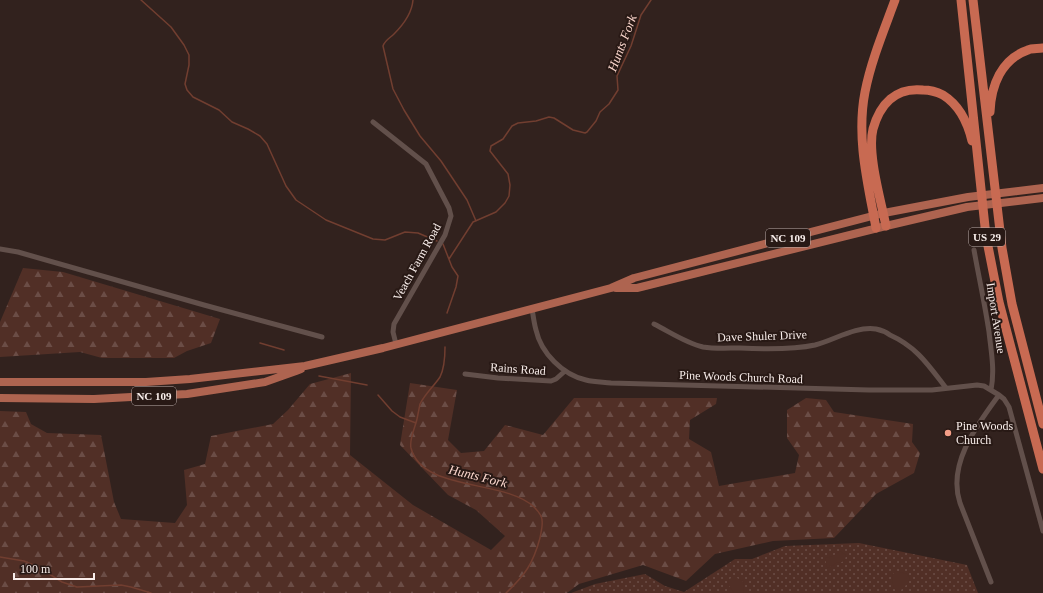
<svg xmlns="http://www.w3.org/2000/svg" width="1043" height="593" font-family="Georgia,serif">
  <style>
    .grass { fill: url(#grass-dots) }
    .forest { fill: url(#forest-firs) }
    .park { fill: #512f26 }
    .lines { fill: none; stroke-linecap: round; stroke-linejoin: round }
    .stream { stroke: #713e30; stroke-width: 1.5 }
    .minor { stroke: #62504b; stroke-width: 5 }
    .primary { stroke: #ae6450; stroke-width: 8 }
    .trunk { stroke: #c86a52; stroke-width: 9 }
    .poi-dot { fill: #f49e87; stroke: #281915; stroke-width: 1.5 }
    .labels { text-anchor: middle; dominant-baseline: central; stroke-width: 4; stroke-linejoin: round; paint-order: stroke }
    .shield { fill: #281915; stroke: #baadaa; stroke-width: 1 }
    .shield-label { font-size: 11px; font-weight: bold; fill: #f8edea }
    .street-label { font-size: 12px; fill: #f8edea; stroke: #281915 }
    .poi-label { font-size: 12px; fill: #f8edea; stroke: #281915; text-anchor: start }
    .water-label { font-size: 13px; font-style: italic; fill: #fbd7cd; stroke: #281915 }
  </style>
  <defs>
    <pattern id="grass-dots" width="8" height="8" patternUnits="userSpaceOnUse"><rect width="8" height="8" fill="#512f26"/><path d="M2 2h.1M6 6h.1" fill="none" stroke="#6b4d46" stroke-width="1.8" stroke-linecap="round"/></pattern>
    <pattern id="forest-firs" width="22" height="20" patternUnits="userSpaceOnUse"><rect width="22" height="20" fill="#512f26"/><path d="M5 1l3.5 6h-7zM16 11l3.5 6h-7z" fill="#6b4d46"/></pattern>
  </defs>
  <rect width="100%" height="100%" fill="#32221e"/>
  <!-- grass -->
  <path class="grass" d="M859,543l108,22 11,28h-407l24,-9 50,-10 20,12 19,6 51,-33h17l33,-13z"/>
  <!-- forest -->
  <path class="forest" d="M23,268l40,4 157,47 -9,24 -24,8 -13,7h-72l-22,-6 -80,5v-35z
    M351,373l-1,82 63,50 78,45 14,-14 -29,-26 -28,-15 -48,-50 10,-62 47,7 -9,50 13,13 23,-2 21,-26 38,10 31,-37h143l-1,6 -26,16 -1,19 22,13 8,34 76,-13 4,-18 -12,-17v-28l19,-12 20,2 8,12 79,12 -1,18 8,11 -6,20 -38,21 -42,44 -61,3 -58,13 -29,27 -43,-16 -64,19 -12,9h-567v-182l26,1 5,12 16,9 54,2 13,67 7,17 54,4 12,-18 -3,-35 21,-6 6,-28 62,-12 15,-14 22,-26z"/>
  <!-- park -->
  <path class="park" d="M840,551l6,4 -1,5 -3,2 -6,1 -7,5 -2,-1 -2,-9 8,-2z
    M896,571l11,3 3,4 -2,5 -9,9c-8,-2 -6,-11 -6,-18z
    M731,578h6l7,4 -1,11h-9l-6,-9 1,-4z"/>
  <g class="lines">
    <!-- stream -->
    <path class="stream" d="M141,0l30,27 13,18 5,10v10l-4,19 2,6 6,7 26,13 13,12 16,7 12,7 7,8 19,42 10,14 30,20 47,19 12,1 20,-8 13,1 19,8
      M413,0c-1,13 -10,25 -19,34 -4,4 -9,6 -11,12l10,43 11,21 16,26 21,25 26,39 9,21
      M443,244l9,23 6,9 -2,11 -9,26
      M449,259l24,-37 23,-10 9,-9 4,-7 1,-11 -2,-11 -18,-23 1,-5 12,-7 9,-13 6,-3 18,-2 13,-4 5,1 19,12 12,3 2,-1 9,-11 4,-9 9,-8 9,-14 -1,-14 14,-30 10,-31 10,-15
      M260,343l24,7
      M445,347c0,10 -1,22 -5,30 -6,9 -15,17 -20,27 -1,5 -2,10 -3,15 -2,9 -8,20 -6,29 11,44 94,31 123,59 4,4 8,8 8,13 1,5 -1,12 -2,18 -7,26 -15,37 -34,55
      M319,376l48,9
      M378,395l14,16 8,6 16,6
      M0,557l24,4 14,6 24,15 15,5 44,-2 10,2 20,6"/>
    <!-- minor -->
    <path class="minor" d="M373,122l53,42 23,44 2,8 -6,19 -51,89 -1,8 3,12
      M0,249l18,3 186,53 118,32
      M974,250c5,28 11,55 15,82 2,19 6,38 2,58
      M532,308c1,7 2,15 4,22 5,23 27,45 50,50 8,2 16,2 25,3l258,7h63l45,-5 7,1 15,9 5,4 5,8 34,124
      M654,324c16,8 32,19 49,23 12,2 25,1 37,1 23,1 52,2 75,-3 20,-5 40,-19 61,-16 5,1 10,3 14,6 27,12 39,31 56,53
      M465,374l33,4 53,3 5,-2 9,-8
      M991,582l-31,-79c-13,-39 17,-78 39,-108"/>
    <!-- primary -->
    <path class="primary" d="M616,288h21l249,-62 81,-19 76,-9
      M0,382h146l44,-3 115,-13 78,-18 228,-60 23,-10 250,-65 84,-16 75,-9
      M0,398l94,1 93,-5 78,-12 31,-11 5,-2"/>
    <!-- trunk -->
    <path class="trunk" d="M961,0l25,236 13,66 44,167
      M973,0l29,248 10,56 31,120
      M990,112c1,-26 11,-53 38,-62 4,-2 10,-1 15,-2
      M886,226c-5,-25 -19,-73 -13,-97 7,-25 23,-42 50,-39 6,0 14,2 20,5 16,10 25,29 29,46
      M876,228c-8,-44 -20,-90 -11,-136 6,-31 19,-62 30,-92"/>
  </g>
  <!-- markers -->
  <circle class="poi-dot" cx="948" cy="433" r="4"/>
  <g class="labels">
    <!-- shield labels -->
    <g class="shield">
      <rect x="969" y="228" width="36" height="18" rx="3"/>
      <rect x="766" y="229" width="44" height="18" rx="3"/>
      <rect x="132" y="387" width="44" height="18" rx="3"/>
    </g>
    <g class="shield-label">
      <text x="987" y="237">US 29</text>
      <text x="788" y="238">NC 109</text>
      <text x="154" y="396">NC 109</text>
    </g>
    <!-- street labels -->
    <g class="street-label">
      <text transform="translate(417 262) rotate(-61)">Veach Farm Road</text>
      <text transform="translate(996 318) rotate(81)">Import Avenue</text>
      <text transform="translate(762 336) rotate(-2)">Dave Shuler Drive</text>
      <text transform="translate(518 369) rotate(4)">Rains Road</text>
      <text transform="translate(741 377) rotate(2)">Pine Woods Church Road</text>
    </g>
    <!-- poi labels -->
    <g class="poi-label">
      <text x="956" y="426">Pine Woods<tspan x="956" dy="14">Church</tspan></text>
    </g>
    <!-- water labels -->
    <g class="water-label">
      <text transform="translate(622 43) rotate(-69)">Hunts Fork</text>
      <text transform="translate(478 476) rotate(14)">Hunts Fork</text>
    </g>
  </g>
  <!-- scale -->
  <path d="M14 573v6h80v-6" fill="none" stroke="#f8edea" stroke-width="2"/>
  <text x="20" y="573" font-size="12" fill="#f8edea" stroke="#281915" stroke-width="3" paint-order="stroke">100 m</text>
</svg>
